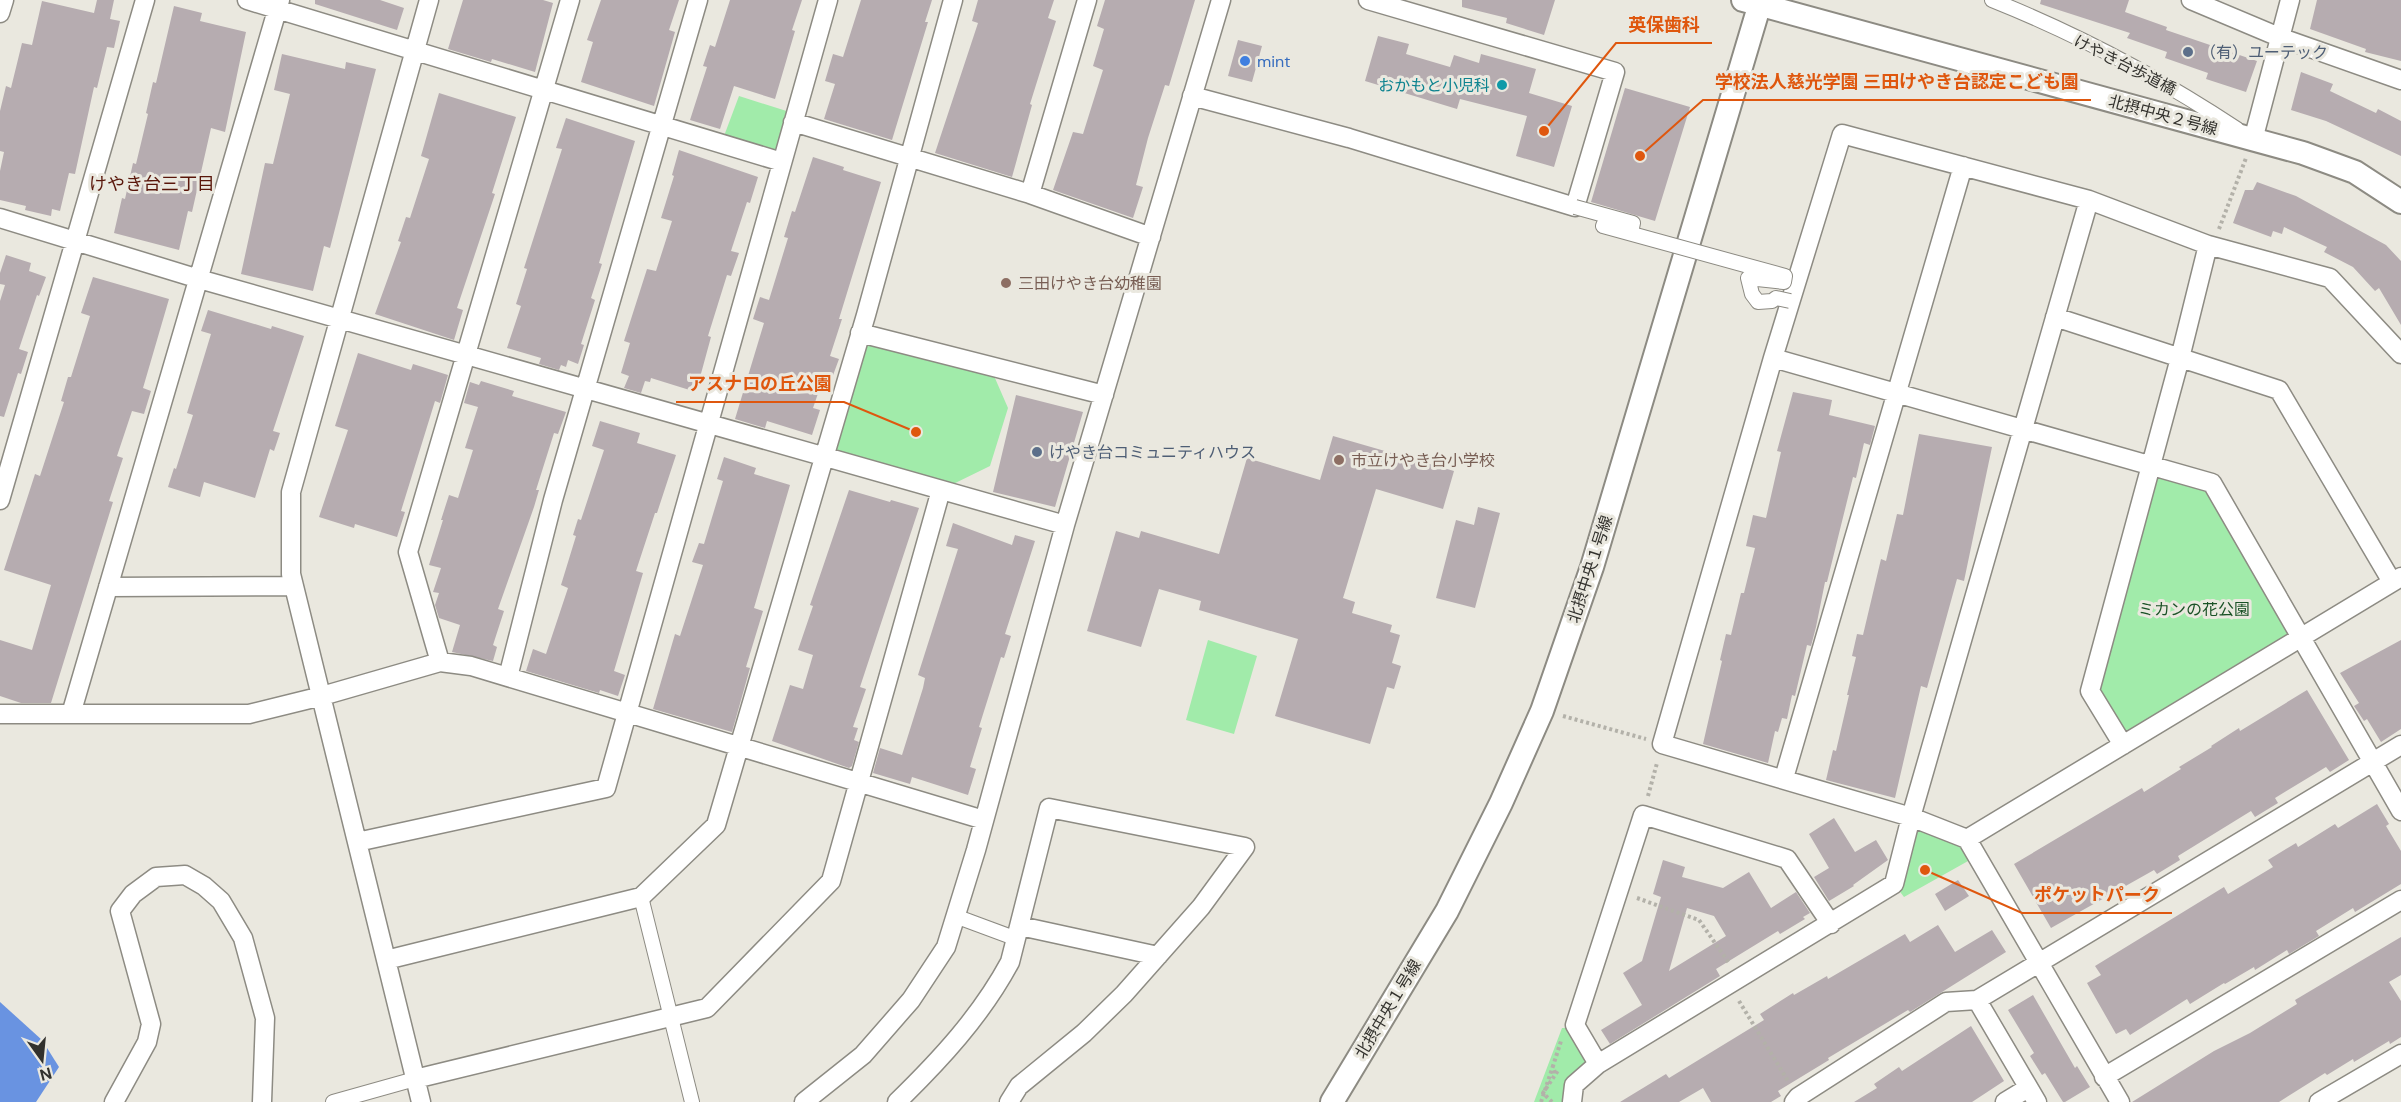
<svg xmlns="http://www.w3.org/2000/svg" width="2401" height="1102" font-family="'DM Sans','Noto Sans JP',sans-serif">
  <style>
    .green { fill: #a1ebaa }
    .water { fill: #6993e1 }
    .building { fill: #b6acb0; fill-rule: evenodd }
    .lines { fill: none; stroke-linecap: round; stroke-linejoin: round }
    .pedestrian-casing { stroke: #8d8b83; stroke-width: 16 }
    .minor-casing { stroke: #8d8b83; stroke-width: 21 }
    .tertiary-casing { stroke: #8d8b83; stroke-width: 26 }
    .path { stroke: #b3b1a9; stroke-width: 4; stroke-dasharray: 3 3; stroke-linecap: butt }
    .pedestrian { stroke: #fff; stroke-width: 14 }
    .minor { stroke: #fff; stroke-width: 18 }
    .tertiary { stroke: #fff; stroke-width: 22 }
    .pedestrian-bridge-casing { stroke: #8d8b83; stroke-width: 16; stroke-linecap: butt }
    .pedestrian-bridge { stroke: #fff; stroke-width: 14 }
    .service-dot { fill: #5c6f8a; stroke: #eae8df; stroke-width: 2 }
    .shop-dot { fill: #3f7fe0; stroke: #eae8df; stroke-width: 2 }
    .culture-dot { fill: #0f9aa8; stroke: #eae8df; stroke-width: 2 }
    .education-dot { fill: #8d6e63; stroke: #eae8df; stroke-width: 2 }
    .labels { text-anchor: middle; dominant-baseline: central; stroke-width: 6; stroke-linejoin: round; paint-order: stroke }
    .service-label { font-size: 16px; fill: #4e5e75; stroke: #eae8df; text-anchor: start }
    .shop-label { font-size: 16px; fill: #366cbe; stroke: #eae8df; text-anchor: start }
    .street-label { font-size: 16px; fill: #32312d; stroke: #eae8df }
    .culture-label { font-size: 16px; fill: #0d838f; stroke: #eae8df; text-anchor: end }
    .education-label { font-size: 16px; fill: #785e54; stroke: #eae8df; text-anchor: start }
    .park-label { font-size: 16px; fill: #1a5226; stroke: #eae8df }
    .neighbourhood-label { font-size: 18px; fill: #59160a; stroke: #eae8df }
    .leader { fill: none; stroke: #df570e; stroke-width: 2 }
    .callout-dot { fill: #df570e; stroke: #eae8df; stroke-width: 2 }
    .callout-label { font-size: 18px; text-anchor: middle; font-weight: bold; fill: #df570e; stroke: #eae8df; stroke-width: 6; stroke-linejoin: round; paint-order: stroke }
  </style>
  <rect width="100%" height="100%" fill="#eae8df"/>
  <!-- green -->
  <path class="green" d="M739,96l57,18 -10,35 -19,9 -46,-14z
    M860,333l131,36 17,39 -18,58 -49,24 -117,-33z
    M2151,465l61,18 89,153 -178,109 -33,-54z
    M1208,640l49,16 -23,78 -48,-14z
    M1911,817l56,22 10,17 -73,41 -10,-13z
    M1562,1028h8l20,32 -26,42h-30z"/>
  <!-- water -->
  <path class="water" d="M0,1002l42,38 17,27 -23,35h-36z"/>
  <!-- building -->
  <path class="building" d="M97,0h17l-4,19 10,2 -6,27 -7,-1 -10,41 -3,-1 -19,87 -6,-1 -9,38 -8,-2 -1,7 -26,-6 1,-4 -26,-6v-29l4,-19 -4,-1v-40l6,-25 5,2 11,-45 10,2 10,-44 52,12z
    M315,0h65l24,8 -7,22 -82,-26z
    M463,0h80l10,3 -18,69 -43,-13 -1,3 -43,-13z
    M601,0h78l-10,30 6,2 -21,74 -73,-24 12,-40 -6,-2z
    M730,0h72l-10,30 3,1 -20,68 -41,-13 -14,43 -30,-9 17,-53 -4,-1 7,-21 5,2z
    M861,0h71l-7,22h3l-36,118 -68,-21 11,-35 -10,-3 8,-27 10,3z
    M978,0h76l-6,18 8,3 -26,83 2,1 -20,72 -77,-24 43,-130 -6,-2z
    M1105,0h90l-26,86 -4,-1 -17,53 -12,47 7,2 -10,31 -80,-28 20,-58 10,2 20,-64 -10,-4 11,-37 -7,-3z
    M1462,0h93l-11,35 -38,-12 1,-5 -45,-11z
    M2041,0h88l-4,12 42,15 -1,3 91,31 -11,31 -40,-13 2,-6 -43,-15 2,-6 -40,-14 3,-5 -90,-29z
    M2317,0h84v61l-36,-9 1,-3 -56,-20z
    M174,6l28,7 -2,8 46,11 -21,100 -14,-4 -19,84 -4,-1 -9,39 -65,-17 8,-35 3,1 8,-36 3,1 12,-50 -2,-1 7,-31 3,1z
    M1378,36l31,8 -3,10 44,13 4,-12 25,8 2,-9 55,15 -7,24 43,13 -18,61 -38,-11 11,-40 -67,-17 -3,10 -92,-28z
    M1238,40l24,6 -10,36 -24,-6z
    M282,54l63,15 1,-7 30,7 -46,179 -6,-2 -11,45 -72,-17 24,-111 8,1 17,-70 -16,-4z
    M2301,72l32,12 -3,7 46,22 2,-4 23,12v35l-75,-35 -35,-11z
    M1625,88l65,19 -35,114 -64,-19z
    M439,93l77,24 -24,76 3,1 -38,114 6,2 -9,30 -79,-26 26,-72 -3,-1 8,-24 4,1 19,-59 -8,-3z
    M566,118l69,23 -36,122 3,1 -11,34 4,2 -14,44 3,1 -6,19 -10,-4 -2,7 -5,-2 -2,5 -20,-6 2,-6 -34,-10 14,-42 -5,-2 11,-35 -3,-1 38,-119 -6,-1z
    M679,150l79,27 -8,26 -3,-1 -16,49 8,2 -8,23 -4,-1 -19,61 3,1 -15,55 -45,-14 -1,4 -5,-1 -4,12 -17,-5 5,-12 -8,-3 9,-30 -6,-2 23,-72 9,2 16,-50 -11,-3 13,-42 -2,-1z
    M813,157l31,10 -1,3 38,12 -42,137h3l-12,37 9,3 -7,19 -8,-2 -11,32 7,2 -8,25 -45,-14 -2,7 -30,-9 29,-96 -11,-4 7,-22 9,3 19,-62 -4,-1 8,-26 3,1z
    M2257,182l39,14 90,49 15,16v64l-22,-37 -4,3 -22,-24 -29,-15 3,-5 -43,-20 -2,7 -9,-3 -2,6 -38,-14 12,-33h8z
    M6,255l25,8 -2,8 17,6 -7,19 -2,-1 -18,54 9,3 -7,22 -3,-1 -14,44 -4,-1v-115l5,-16 -5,-1v-11z
    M93,277l76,22 -26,89 8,3 -7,23 -12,-3 -15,45 6,2 -14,43 4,1 -62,201h-30l-21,-7v-56l32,10 19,-65 -47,-15 31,-96 5,2 24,-74 -3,-1 7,-24h3l19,-61 -9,-3z
    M208,310l63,19 1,-3 32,10 -31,95 7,2 -6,18 -4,-2 -15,49 -51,-16 -4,15 -32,-10 6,-19 2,1 17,-54 -6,-2 24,-79 -10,-3z
    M358,353l53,17 2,-6 35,11 -8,28 -5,-2 -34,110 4,1 -8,25 -42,-13 -1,4 -35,-11 29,-87 -13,-4z
    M481,381l33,10 -2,5 54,16 -8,22 -4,-1 -18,57h3l-5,17 -36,102 6,2 -11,34 4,2 -4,14 -41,-9 8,-27 -21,-7 -4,-13 4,-12 -6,-1 8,-24 -12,-3 14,-45h-2l8,-25 9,3 15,-48 -8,-2 13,-41 -14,-4 6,-21 9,3z
    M1793,392l39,8 -3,15 46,11 -5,19 -6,-2 -8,35 -3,-1 -26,105h-2l-9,45 -5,19 -4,-1 -12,51 -3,-1 -5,24 -5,-1 -4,14 -3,-1 -7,32 -65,-19 19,-83 -2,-1 6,-26 5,1 10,-42h3l11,-45 -9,-2 7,-31 13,3 15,-66 -4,-1z
    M1016,395l67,17 -28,95 -62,-15z
    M600,421l40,12 -3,10 39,12 -19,58h-2l-19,58 7,2 -29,98 11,4 -7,21 -18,-6 -1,3 -73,-22 7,-22 13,5 22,-66 -7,-3 15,-49 -3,-1 5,-16 3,1 23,-70 -12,-4z
    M1919,434l73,13 -28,134 -7,-2 -30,109 -6,-2 -26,112 -69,-18 7,-30 3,1 13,-56h-2l9,-38 -4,-1 5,-22 6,1 18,-76 5,2 11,-47 6,1z
    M1333,436l121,35 -11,38 -67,-20 -33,109 12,4 -3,11 40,12 -2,7 10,3 -8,28 9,3 -7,23 -7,-2 -17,57 -95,-28 23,-77 -99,-29 2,-9 -42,-12 -18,58 -54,-16 29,-100 23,7 2,-7 78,23 28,-96 73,22z
    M724,457l32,11 -2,6 36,11 -36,123 9,3 -17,56 4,1 -18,64 -79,-23 22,-75 5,2 23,-71 -11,-3 7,-19 5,1 19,-63 -6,-2z
    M849,490l41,12 1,-2 28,8 -59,179 6,2 -13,38 5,1 -4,12 5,2 -7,24 -3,2 -77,-27 18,-56 13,4 10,-34 -15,-5 15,-44 -3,-1z
    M1478,507l22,6 -25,95 -39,-10 20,-78 18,5z
    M953,523l59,22 3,-10 20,6 -30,93 6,2 -7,22 -3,-1 -22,70 3,1 -12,39 6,2 -8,26 -56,-18 -2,7 -37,-11 7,-25 22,7 21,-67 2,-10 -7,-3 40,-126 -12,-3z
    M2401,640v89l-20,13 -14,-23 -3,2 -10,-15 5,-3 -19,-30z
    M2307,690l42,70 -19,12 -4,-5 -51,31 3,5 -23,14 -4,-6 -73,45 2,4 -23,14 -3,-4 -103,58 -37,-64 128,-76 2,4 37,-23 -2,-2 33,-20 -1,-1 28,-18 1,3z
    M2377,804l12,20 -3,2 15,25v33l-46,28 -2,-4 -37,23 3,5 -30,18 -2,-4 -32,20 -1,-3 -29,17 -1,-1 -34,21 -3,-5 -57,36 -4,-6 -10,5 -29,-51 14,-8 -6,-9 129,-79 4,7 45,-27 -5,-7 28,-17 2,4 37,-23 3,4z
    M1834,818l21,34 21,-12 12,20 -35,25 1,1 -25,15 -15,-24 15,-9 -20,-34z
    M1663,860l22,7 -3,10 41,11 26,-16 22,36 25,-16 14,21 -7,4 2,2 -25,15 -2,-3 -62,38 4,7 -110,68 -9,-14 41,-25 -19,-32 19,-12 19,-64 -8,-3zM1687,908l27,8 12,20 -57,35z
    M1958,880l11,16 -24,15 -10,-17z
    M1938,925l17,27 37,-22 14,22 -96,60 -2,-2 -80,48 1,2 -51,31 3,5 -10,6h-60l-8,-14 -24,14h-59l46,-28 3,4 95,-58 -4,-6 33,-21 1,2 33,-19 1,3 77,-45 5,8z
    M2401,937v38l-12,7 12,19v36l-11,7 -1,-3 -35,21 -1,-3 -26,16 -2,-2 -46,29h-147l82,-51 36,-18 47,-29 -2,-4z
    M2033,995l42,73 2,-2 13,21 -25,15h-2l-18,-29 -3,2 -12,-19 4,-3 -26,-43z
    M1971,1026l33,55 -32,21h-118l23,-14 -3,-4 25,-17 3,4z"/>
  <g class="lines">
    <!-- pedestrian casing -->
    <g class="pedestrian-casing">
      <path id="pedestrian" d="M1992,0c85,34 168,78 245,129
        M641,897l51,205
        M955,916l62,23
        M333,1102l82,-23"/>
    </g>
    <!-- minor casing -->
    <g class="minor-casing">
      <path id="minor" d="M247,0l535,162
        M2191,0l88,37 122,43
        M0,13l4,-13
        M1192,96l157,42 226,69 40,-135 -247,-72
        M793,122l237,72 121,43
        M2253,140l37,-140
        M1030,194l57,-194
        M0,218l199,61 866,246 -89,325 -30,97 -35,53 -48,55 -59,47
        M2055,317l224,73 113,192
        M860,333l244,62
        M1773,358l439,125 189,328
        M0,500l145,-500
        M1065,525l156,-525
        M108,587l186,-1
        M440,662l-32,-110 162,-552
        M508,677l45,-177 145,-500
        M0,714h249l73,-18 118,-34 31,4 513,154
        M71,714l209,-714
        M2123,745l-33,-54 90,-333 28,-113
        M1784,778l179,-612
        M1967,839l434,-262
        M357,842l249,-54 222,-788
        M1020,926l138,30
        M386,960l255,-63 75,-72 150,-510 87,-315
        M1977,1000l60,102
        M1598,1064l296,-180 17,-67 178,-617
        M2104,1077l297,-177
        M415,1079l292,-71 124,-127 110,-391
        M114,1102l33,-60 4,-18 -31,-113 13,-17 23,-17 29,-2 19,11 17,15 22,37 22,80 -3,84
        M421,1102l-130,-528v-82l138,-492
        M897,1102c43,-42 84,-86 113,-140l39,-154 196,39 -44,60 -77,87 -40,39 -65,53 -10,16
        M1572,1102l2,-17 24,-21 -23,-39 68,-210 144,44 44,65
        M1794,1102l4,-5 148,-95 31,-2 424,-255
        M2005,1102l23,-14
        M2120,1102l-153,-263 -56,-22 -249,-73 111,-386 69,-224 247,66 119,45 122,33 71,76
        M2319,1102l82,-48"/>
    </g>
    <!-- tertiary casing -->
    <g class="tertiary-casing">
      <path id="tertiary" d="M1743,0l560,153 52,19 46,30
        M1332,1102l115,-191 54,-108 41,-92 50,-144 169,-567"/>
    </g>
    <!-- path -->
    <path class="path" d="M2219,229l27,-71
      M1563,716l83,23
      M1648,796l9,-33
      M1637,898l62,22 30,43
      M1739,1001l49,80
      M1555,1073l-2,-7 8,-25
      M1541,1102l12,-36
      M1552,1102l-9,-9 16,-24"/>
    <!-- pedestrian -->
    <use href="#pedestrian" class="pedestrian"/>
    <!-- minor -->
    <use href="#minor" class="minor"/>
    <!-- tertiary -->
    <use href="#tertiary" class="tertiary"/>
    <!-- pedestrian-bridge casing -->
    <g class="pedestrian-bridge-casing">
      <path id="pedestrian-bridge" d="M1575,207l58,16 -1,5 -27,-7 -2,5 182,50 -1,6 -36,-4 4,16 6,8 14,-1 4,-3 14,3"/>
    </g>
    <!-- pedestrian-bridge -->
    <use href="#pedestrian-bridge" class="pedestrian-bridge"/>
  </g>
  <!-- markers -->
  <g class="service-dot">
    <circle cx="2188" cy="52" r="6"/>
    <circle cx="1037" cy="452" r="6"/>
  </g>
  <circle class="shop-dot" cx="1245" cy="61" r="6"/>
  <circle class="culture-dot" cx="1502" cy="85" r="6"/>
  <g class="education-dot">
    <circle cx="1006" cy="283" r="6"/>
    <circle cx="1339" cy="460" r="6"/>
  </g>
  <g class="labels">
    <!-- service labels -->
    <g class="service-label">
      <text x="2200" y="52">（有）ユーテック</text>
      <text x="1049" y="452">けやき台コミュニティハウス</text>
    </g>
    <!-- shop labels -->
    <g class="shop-label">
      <text x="1257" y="61">mint</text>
    </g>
    <!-- street labels -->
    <g class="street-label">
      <text transform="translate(2125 65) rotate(27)">けやき台歩道橋</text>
      <text transform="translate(2163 115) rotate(15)">北摂中央２号線</text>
      <text transform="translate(1590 569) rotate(-72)">北摂中央１号線</text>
      <text transform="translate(1388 1009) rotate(-59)">北摂中央１号線</text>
    </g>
    <!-- culture labels -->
    <g class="culture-label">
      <text x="1490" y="85">おかもと小児科</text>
    </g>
    <!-- education labels -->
    <g class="education-label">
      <text x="1018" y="283">三田けやき台幼稚園</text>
      <text x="1351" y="460">市立けやき台小学校</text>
    </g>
    <!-- park labels -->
    <g class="park-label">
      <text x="2194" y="609">ミカンの花公園</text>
    </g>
    <!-- neighbourhood labels -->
    <g class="neighbourhood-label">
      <text x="152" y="184">けやき台三丁目</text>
    </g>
  </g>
  <!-- callouts -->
  <path class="leader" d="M1544 131L1616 43H1712M1640 156L1703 100H2091M916 432L844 402H676M1925 870L2022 913H2172"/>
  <g class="callout-dot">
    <circle cx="1544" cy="131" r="6"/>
    <circle cx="1640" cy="156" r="6"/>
    <circle cx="916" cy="432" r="6"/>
    <circle cx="1925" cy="870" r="6"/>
  </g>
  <g class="callout-label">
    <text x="1664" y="31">英保歯科</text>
    <text x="1897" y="88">学校法人慈光学園 三田けやき台認定こども園</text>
    <text x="760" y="390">アスナロの丘公園</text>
    <text x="2097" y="901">ポケットパーク</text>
  </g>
  <!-- north arrow -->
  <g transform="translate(42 1060) rotate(165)" stroke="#eae8df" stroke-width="4.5" paint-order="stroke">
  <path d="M0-4.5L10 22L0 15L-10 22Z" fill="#32312d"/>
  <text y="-9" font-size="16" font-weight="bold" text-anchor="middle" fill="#32312d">N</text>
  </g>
</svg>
